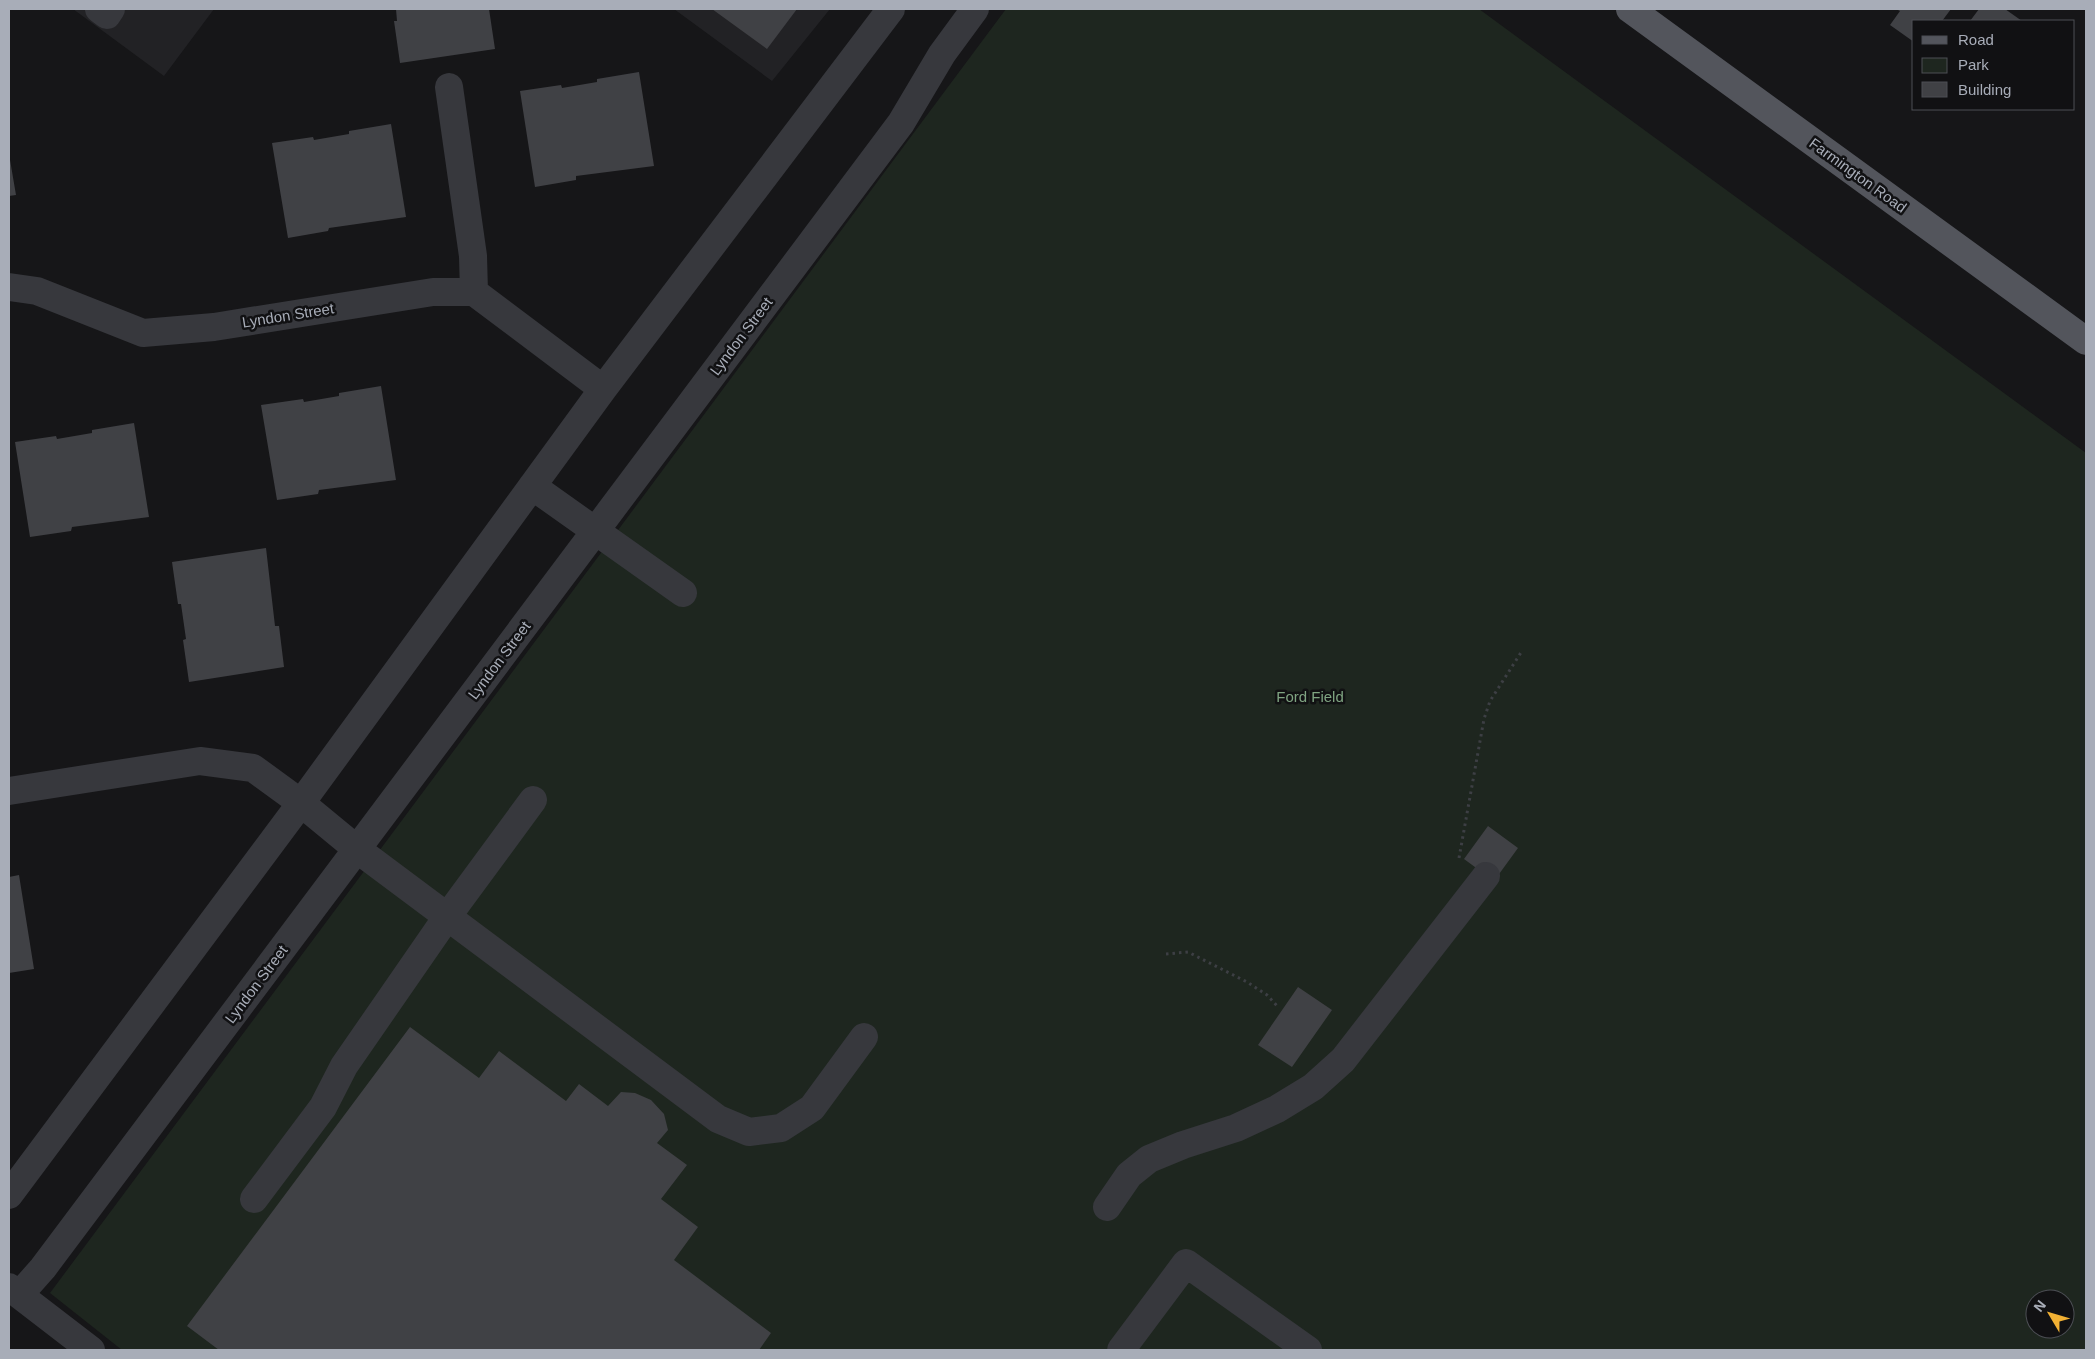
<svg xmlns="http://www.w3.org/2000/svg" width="2095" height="1359" font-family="Helvetica,sans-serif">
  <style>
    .built { fill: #222225 }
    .green { fill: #1e261f; fill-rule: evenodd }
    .building { fill: #404145 }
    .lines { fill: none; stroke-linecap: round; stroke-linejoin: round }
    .path { stroke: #3d3f44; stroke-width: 3; stroke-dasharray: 2.5 4; stroke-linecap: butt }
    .minor { stroke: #37383d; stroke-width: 28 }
    .major { stroke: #53555c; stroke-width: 28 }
    .labels { text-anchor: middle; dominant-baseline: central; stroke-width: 5; stroke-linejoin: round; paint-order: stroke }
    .street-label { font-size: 15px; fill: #a8adb8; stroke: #111113 }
    .park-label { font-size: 15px; fill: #7fa381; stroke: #111113 }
  </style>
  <rect width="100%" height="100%" fill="#161618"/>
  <!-- built -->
  <path class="built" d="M73,9h141l-50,67z
    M674,9h156l-58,72z"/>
  <!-- green -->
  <path class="green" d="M1006,9h473l607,444v897h-1964l-72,-57zM2035,1299h30v30h-30z"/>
  <!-- building -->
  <path class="building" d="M396,9h93l6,40 -95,14 -6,-42h3z
    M712,9h85l-30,40z
    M1896,9h55l-9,12h-28v21l-24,-17 10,-14z
    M1979,9h26l17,12h-52z
    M639,72l15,94 -78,10v4l-41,7 -15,-96 41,-6 1,3 35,-6v-3z
    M391,124l15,93 -77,11 -1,3 -40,7 -16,-95 41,-6 1,3 35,-6v-3z
    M9,154l7,41 -7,1z
    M381,386l15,94 -77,10 -1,4 -41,6 -16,-95 42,-6 1,3 35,-6v-3z
    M134,423l15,94 -77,10 -1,4 -41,6 -15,-95 41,-6 1,3 35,-6v-3z
    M266,548l9,78h4l5,41 -95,15 -6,-42 3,-1 -5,-35h-3l-6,-42z
    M1488,826l30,22 -24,33 -30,-22z
    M19,875l15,94 -25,4v-96z
    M1298,987l34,23 -40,57 -34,-22z
    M410,1027l69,51 20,-27 67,50 13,-17 29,22 13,-14 14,1 16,7 13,14 4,16 -11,13 30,22 -26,34 37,28 -24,33 97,73 -12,17h-540l-32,-24z"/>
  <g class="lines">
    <!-- path -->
    <path class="path" d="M1459,858l25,-139 6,-18 32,-50
      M1166,954l22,-2 59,30 20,13 12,13"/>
    <!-- minor -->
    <path class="minor" d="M99,9l8,6 4,-6
      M449,87l24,169 1,36
      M9,287l28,4 106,42 71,-6 219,-35h41l129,97
      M532,486l151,107
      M9,791l191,-30 53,7 48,35 57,47 360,269 31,13 32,-4 31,-20 52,-71
      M9,1195l292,-392 302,-414 288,-380
      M254,1199l69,-92 21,-41 103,-149 86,-117
      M1107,1207l22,-32 20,-16 34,-14 53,-17 41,-19 36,-22 30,-27 143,-184
      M9,1287l82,63
      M20,1294l23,-26 858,-1145 41,-69 33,-45
      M1121,1350l65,-87 122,87"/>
    <!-- major -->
    <path class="major" d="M1630,9l456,332"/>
  </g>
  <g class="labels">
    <!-- street labels -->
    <g class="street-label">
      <text transform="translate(1858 175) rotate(36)">Farmington Road</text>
      <text transform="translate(288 315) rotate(-9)">Lyndon Street</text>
      <text transform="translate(741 336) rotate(-53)">Lyndon Street</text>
      <text transform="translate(499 660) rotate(-53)">Lyndon Street</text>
      <text transform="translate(256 984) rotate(-53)">Lyndon Street</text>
    </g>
    <!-- park labels -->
    <g class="park-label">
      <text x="1310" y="696">Ford Field</text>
    </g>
  </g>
  <!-- border -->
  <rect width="2095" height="1359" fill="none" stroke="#a8adb8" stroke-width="20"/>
  <!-- legend -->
  <rect x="1912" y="20" width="162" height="90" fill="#111113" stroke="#4d4f55"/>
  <rect x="1922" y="36" width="25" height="8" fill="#53555c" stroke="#4d4f55"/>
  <text x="1958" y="45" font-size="15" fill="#a8adb8">Road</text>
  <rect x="1922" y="58" width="25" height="15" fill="#1e261f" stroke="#4d4f55"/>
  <text x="1958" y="70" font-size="15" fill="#a8adb8">Park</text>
  <rect x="1922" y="82" width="25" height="15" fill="#404145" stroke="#4d4f55"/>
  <text x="1958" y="95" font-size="15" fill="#a8adb8">Building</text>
  <!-- north arrow -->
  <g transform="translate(2050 1314) rotate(308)"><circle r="24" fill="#111113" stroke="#4d4f55"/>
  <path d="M0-4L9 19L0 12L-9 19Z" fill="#f2b134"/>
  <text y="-8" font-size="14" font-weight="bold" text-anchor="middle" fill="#a8adb8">N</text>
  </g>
</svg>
